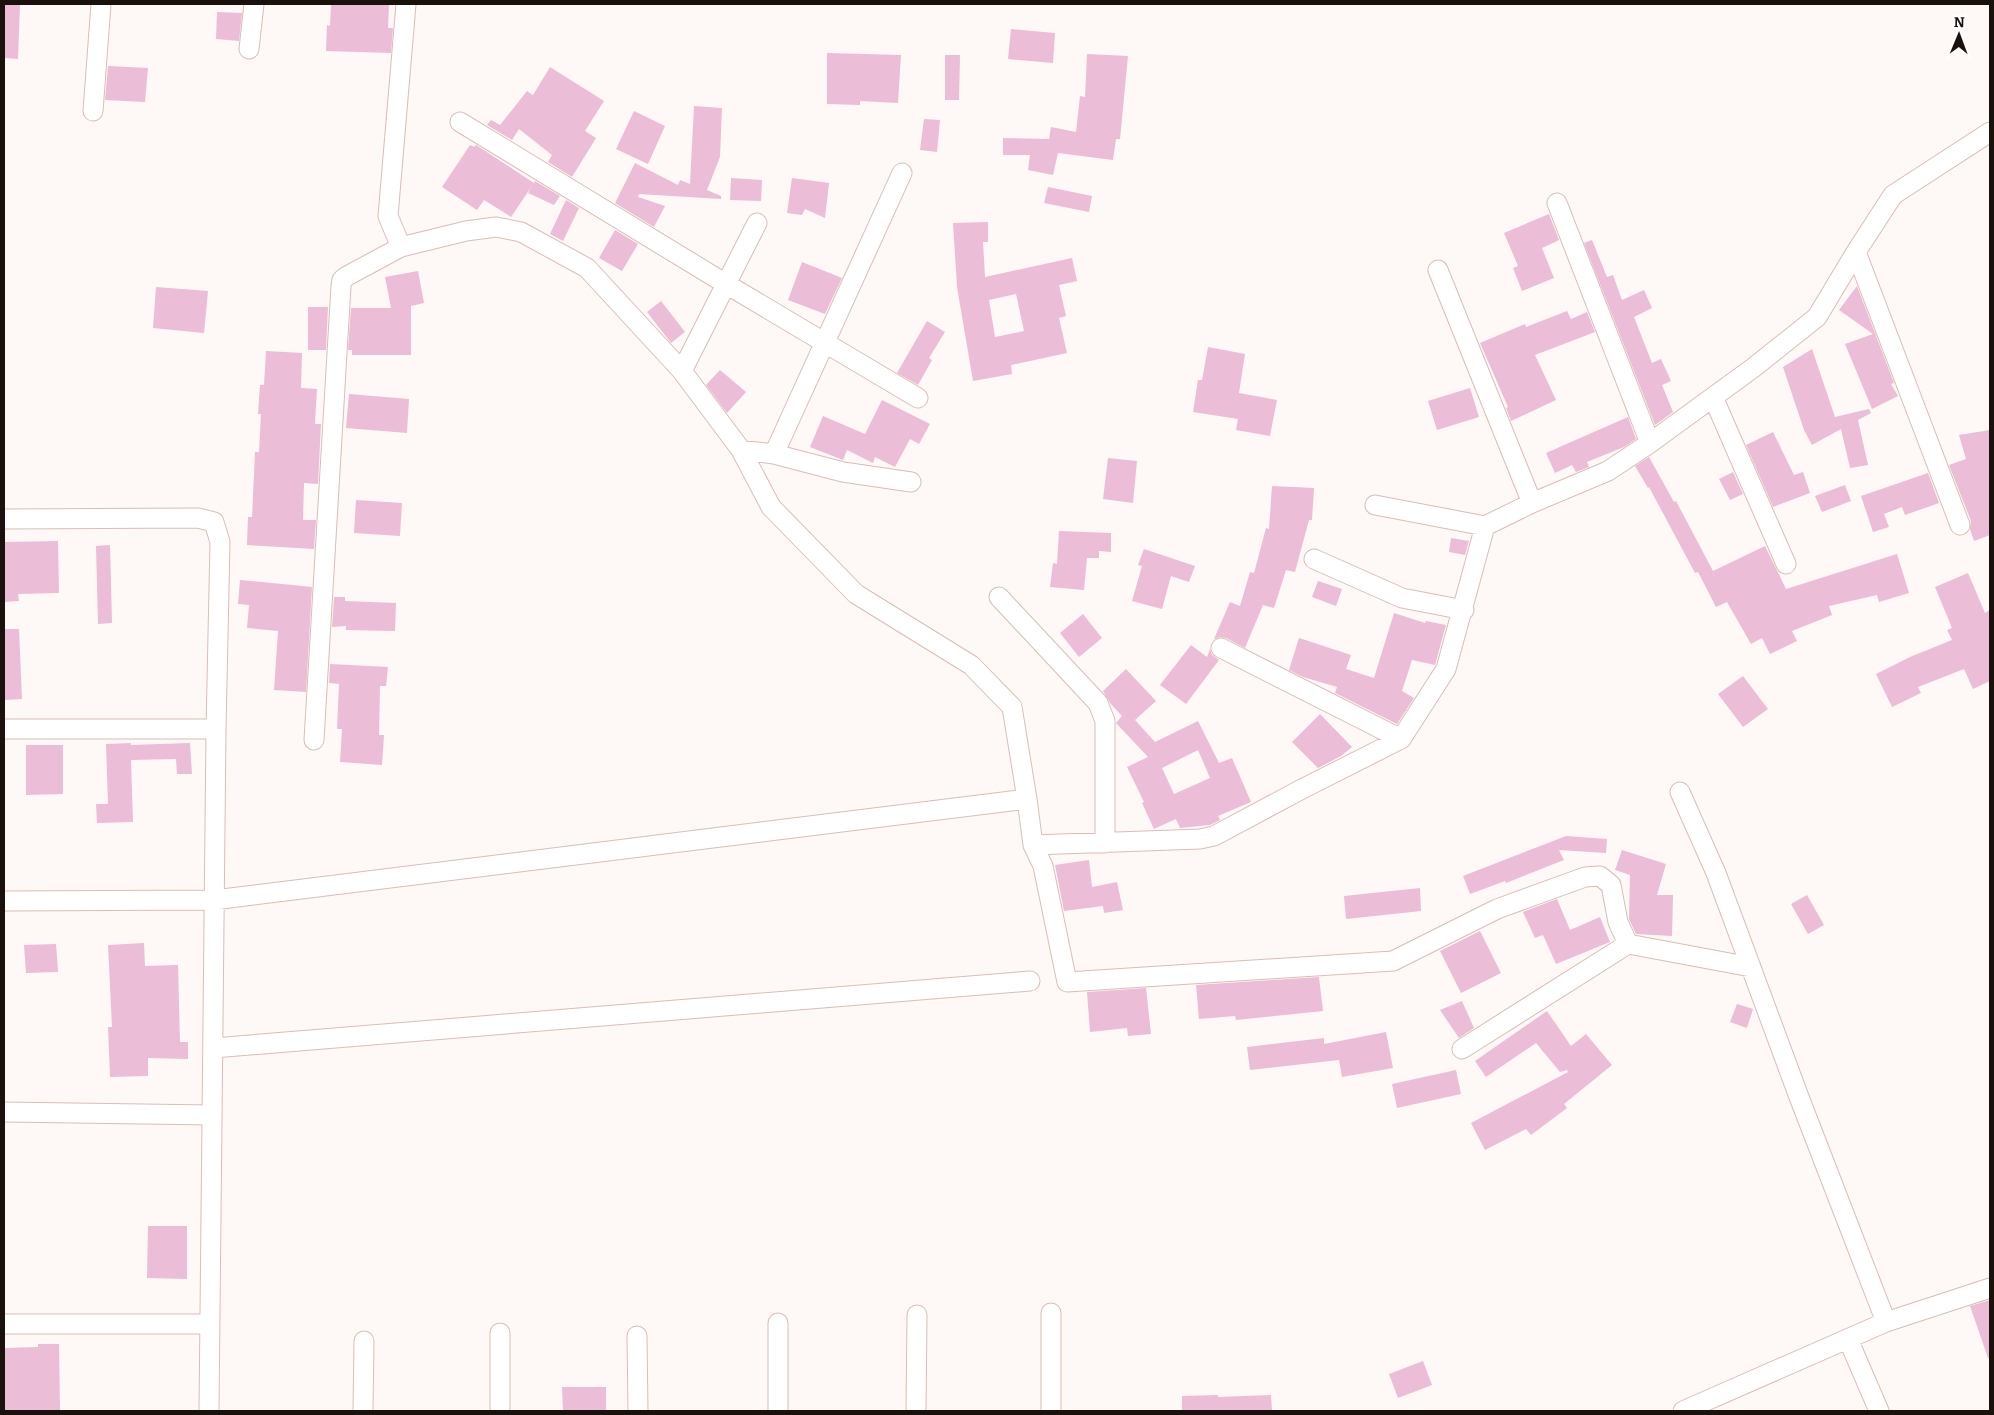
<svg xmlns="http://www.w3.org/2000/svg" width="1994" height="1415" font-family="Bitter,serif">
  <style>
    .building { fill: #ebbdd7; fill-rule: evenodd }
    .lines { fill: none; stroke-linecap: round; stroke-linejoin: round }
    .street-casing { stroke: #d9beb4; stroke-width: 21 }
    .street { stroke: #fff; stroke-width: 19 }
  </style>
  <rect width="100%" height="100%" fill="#fef8f6"/>
  <!-- building -->
  <path class="building" d="M4,4h16l-2,55 -14,-1z
    M331,4h58l-1,24h5l-2,25 -65,-2 1,-26 3,1z
    M217,12l25,1 -3,28 -23,-2z
    M1011,29l44,4 -2,30 -45,-4z
    M827,53l74,2 -3,48 -38,-2v4l-33,-1z
    M1087,54l41,2 -8,83h-4l-3,21 -55,-7 -5,22 -25,-5 2,-15h-27v-17l46,1 2,-12 25,5 4,-36 5,1z
    M945,55h15l-1,45h-14z
    M108,66l40,2 -3,34 -40,-2z
    M550,67l54,34 -19,30 11,7 -24,39 -24,-15 4,-7 -33,-26 -7,11 -25,-15 4,-5 9,5 27,-34 6,4z
    M694,106l28,2 -2,49 -13,33 14,6v3l-82,-5 -1,3 27,9 -11,21 -39,-24 20,-40 43,22 2,-5 10,4z
    M634,111l31,15 -17,38 -32,-15z
    M924,119l16,1 -3,32 -17,-2z
    M470,145l4,2 2,-2 58,38 -23,34 -27,-17 -7,10 -35,-23z
    M731,178l31,2 -1,21 -31,-1z
    M792,178l37,5 -4,35 -20,-9 -3,6 -15,-2z
    M535,181l25,15 -6,9 -26,-12z
    M1048,187l44,9 -3,16 -45,-9z
    M566,200l13,8 -16,33 -13,-7z
    M1549,214l10,26 -17,8 12,30 -32,13 -9,-23 5,-2 -14,-33z
    M988,222v20h-5l2,35 87,-19 5,23 -18,4 7,31 -7,2 8,35 -56,12 1,9 -39,7 -16,-94 -4,-64zM1016,294l8,37 -29,6 -6,-37z
    M615,230l23,14 -16,27 -23,-13z
    M1592,240l15,37 6,-2 9,25 22,-10 8,18 -18,9 18,46 9,-4 10,22 -9,4 11,27 -18,13 -71,-182z
    M802,262l40,16 -17,36 -37,-14z
    M418,271l6,32 -13,3v49h-59v-5h-4l3,-42h40l-6,-31z
    M1857,286l37,97 -3,1 7,12 -26,13 -27,-65 28,-10 -34,-24z
    M156,287l52,4 -4,42 -51,-5z
    M661,301l24,31 -14,11 -24,-31z
    M308,307h20l-2,43h-18z
    M1567,311l4,8 16,-7 8,20 -60,23 21,45 -45,21 -5,-13 2,-1 -28,-64 45,-19 1,3z
    M927,321l18,11 -16,26 3,2 -14,25 -21,-12z
    M1208,347l37,7 -6,39 38,7 -7,36 -34,-6 2,-11 -45,-7 5,-32h4z
    M1812,349l23,68 34,-8 2,4 -13,7 10,45 -18,3 -9,-39 -29,16 -8,-15 -21,-63z
    M266,351l36,2 -1,35 16,1 -2,35h6l-3,60 -14,-1 -1,37h13l-2,29 -67,-4 1,-28h4l3,-65h4l2,-38h-3l2,-29h4z
    M720,370l26,22 -19,21 -21,-28z
    M1470,388l9,29 -42,13 -9,-29z
    M349,394l60,5 -2,34 -61,-5z
    M882,400l48,24 -11,20 -9,-5 -15,28 -20,-10 -2,6 -26,-13 -4,10 -33,-13 13,-31 42,18z
    M1628,417l8,22 -12,8 -37,15 2,5 -13,5 -4,-7 -17,8 -9,-20z
    M1990,430v105l-16,6 -4,-12 1,-8 -22,-56 17,-6 -7,-24z
    M1773,432l21,43 9,-3 7,21 -37,14 -27,-62z
    M1649,457l25,45 2,-1 37,70 52,-25 21,43 111,-35 12,39 -30,9 -2,-7 -48,11 3,9 -40,16 5,10 -27,13 -8,-16 -11,6 -24,-42 -11,5 -18,-35 -3,1 -46,-86 -1,1 -13,-22z
    M1108,458l29,3 -4,42 -30,-4z
    M1733,472l10,22 -13,6 -11,-21z
    M1928,473l11,30 -34,12 -3,-8 -18,7 5,13 -16,5 -12,-36z
    M1845,485l6,16 -29,11 -7,-16z
    M1272,486l42,2 -2,32h-3l-14,52 -9,-2 -12,38 -11,-3 -18,43 -19,-10 -6,-1 -6,2 16,-37 10,4 10,-34 4,1 12,-45 3,1z
    M356,500l46,3 -2,33 -46,-3z
    M1059,531l52,2v19l-12,-1v7h-12l-3,32 -34,-3 3,-24 4,1z
    M1451,538l18,3 -4,14 -16,-3z
    M58,541l1,52 -41,1 1,7 -15,1v-60z
    M110,545l2,78 -14,1 -2,-78z
    M1144,549l51,17 -6,16 -18,-6 -9,33 -30,-8 10,-35 -4,-1z
    M1968,573l17,40 5,-3v71l-17,8 -9,-20 -46,18 3,6 -29,14 -16,-33 34,-17 42,-17 -5,-10 5,-2 -17,-41z
    M240,580l72,7 -6,105 -32,-2 4,-59 -31,-3 2,-23 -11,-1z
    M1318,581l24,8 -6,17 -24,-9z
    M334,597h11v4l51,2 -1,28 -49,-1v-4l-14,1z
    M1394,613l31,10 1,-2 20,4 -11,40 -23,-5 -10,31 12,7 -17,26 -62,-31 2,-6 -34,-10 -14,-7 10,-32 52,17 -5,14 28,9z
    M1083,614l19,24 -23,19 -19,-24z
    M4,629h15l3,70 -18,1z
    M1191,645l16,12 3,-8 2,6 7,5 -33,44 -26,-19z
    M330,664l58,3 -2,19h-6l-1,49h5l-2,30 -42,-3 2,-33h-5l2,-45 -10,-1z
    M1126,669l30,32 -21,19 20,22 43,-21 21,42 13,-5 19,44 -33,14 2,4 -10,5 -30,3 -4,-9 -22,10 -12,-26 2,-1 -17,-35 21,-10 -32,-34 6,-7 -12,-13 -7,-12zM1198,750l12,28 -36,16 -12,-26z
    M1743,676l25,33 -25,18 -25,-33z
    M1320,714l32,33 -11,9 -23,12 -26,-26z
    M131,743v2l59,-2 2,31h-15l-1,-15 -45,1 2,62 -36,1 -1,-19h12l-2,-60z
    M26,745h37v49l-37,1z
    M1566,836l41,3 -1,14 -47,-3 5,10 -58,23 -1,-2 -35,13 -7,-18z
    M1622,850l44,14 -9,31h16l-1,41 -36,-2 -7,-15 1,-44 -15,-5z
    M1089,860l3,27 25,-5 6,28 -19,3 -1,-7 -39,5 -9,-46z
    M1420,888l1,23 -75,8 -2,-23z
    M1807,895l17,30 -16,9 -17,-30z
    M1557,899l13,31 30,-13 10,25 -54,22 -13,-29 -8,3 -12,-26z
    M1480,931l21,42 -40,20 -21,-42z
    M144,943l1,23 33,-1 2,77h8v17l-40,-1v18l-38,1 -2,-50h4l-4,-82z
    M56,944l2,28 -32,1 -2,-28z
    M1319,977l4,34 -87,9 -1,-4 -36,3 -3,-34z
    M1146,988l5,46 -23,2 -1,-8 -37,4 -3,-40z
    M1462,1001l12,27 -15,10 -19,-28z
    M1737,1004l16,5 -6,19 -17,-6z
    M1547,1011l24,35 15,-12 26,31 -48,39 3,4 -36,27 -5,-6 -41,21 -14,-27 97,-51 -1,-2 -7,2 -24,-29 -50,34 -11,-16z
    M1386,1032l7,36 -51,9 -3,-17 -89,10 -3,-23 77,-9v6z
    M1456,1070l5,24 -64,14 -5,-24z
    M148,1226h39v53l-40,-1z
    M1990,1300v58h-2l-18,-52z
    M38,1344h21l1,67h-56v-63l34,-1z
    M1423,1361l9,24 -34,13 -9,-24z
    M562,1387h44v24h-43z
    M1218,1395v2l53,-2 1,16h-90v-15z"/>
  <g class="lines">
    <!-- street casing -->
    <g class="street-casing">
      <path id="street" d="M406,4l-18,212 13,31 65,-16 30,-4 25,5 66,36 95,103 59,79 30,57 85,87 115,71 41,42 15,92 6,46 10,21 24,116 326,-21 104,-52 88,-32 15,-1 11,9 7,37 10,22 123,23
        M249,49l5,-45
        M93,111l8,-107
        M460,122l266,162 192,114
        M1557,203l93,240
        M1856,252l104,273
        M1438,270l94,233
        M682,371l75,-148
        M1713,397l73,167
        M741,450l33,4 69,18 68,10
        M774,454l128,-281
        M1375,505l110,21 47,-23 76,-32 42,-28 103,-75 64,-51 39,-65 37,-57 97,-63
        M4,519l194,-1 16,4 6,20 -4,187 -7,682
        M1314,559l88,39 62,12
        M999,597l99,106 7,18v122
        M1221,648l180,91
        M4,729h212
        M314,740l27,-454 1,-6 5,-4 54,-29
        M1680,792l36,81 83,224 87,225
        M1033,845l167,-6 14,-3 88,-47 99,-50 45,-70 39,-143
        M4,901l210,-1 813,-101
        M213,1048l817,-67
        M1462,1049l166,-105
        M4,1112l208,3
        M1051,1313v98
        M778,1323v88
        M4,1324h206
        M637,1336l1,75
        M1848,1339l31,72
        M363,1411l1,-70
        M500,1411v-78
        M916,1411l1,-96
        M1683,1411l203,-89 104,-34"/>
    </g>
    <!-- street -->
    <use href="#street" class="street"/>
  </g>
  <!-- border -->
  <rect width="1994" height="1415" fill="none" stroke="#1a110d" stroke-width="10"/>
  <!-- north arrow -->
  <g transform="translate(1959 35) rotate(1)" stroke="#ffffff" stroke-width="4" paint-order="stroke">
  <path d="M0-4L9 19L0 12L-9 19Z" fill="#1a110d"/>
  <text y="-8" font-size="14" font-weight="bold" text-anchor="middle" fill="#1a110d">N</text>
  </g>
</svg>
